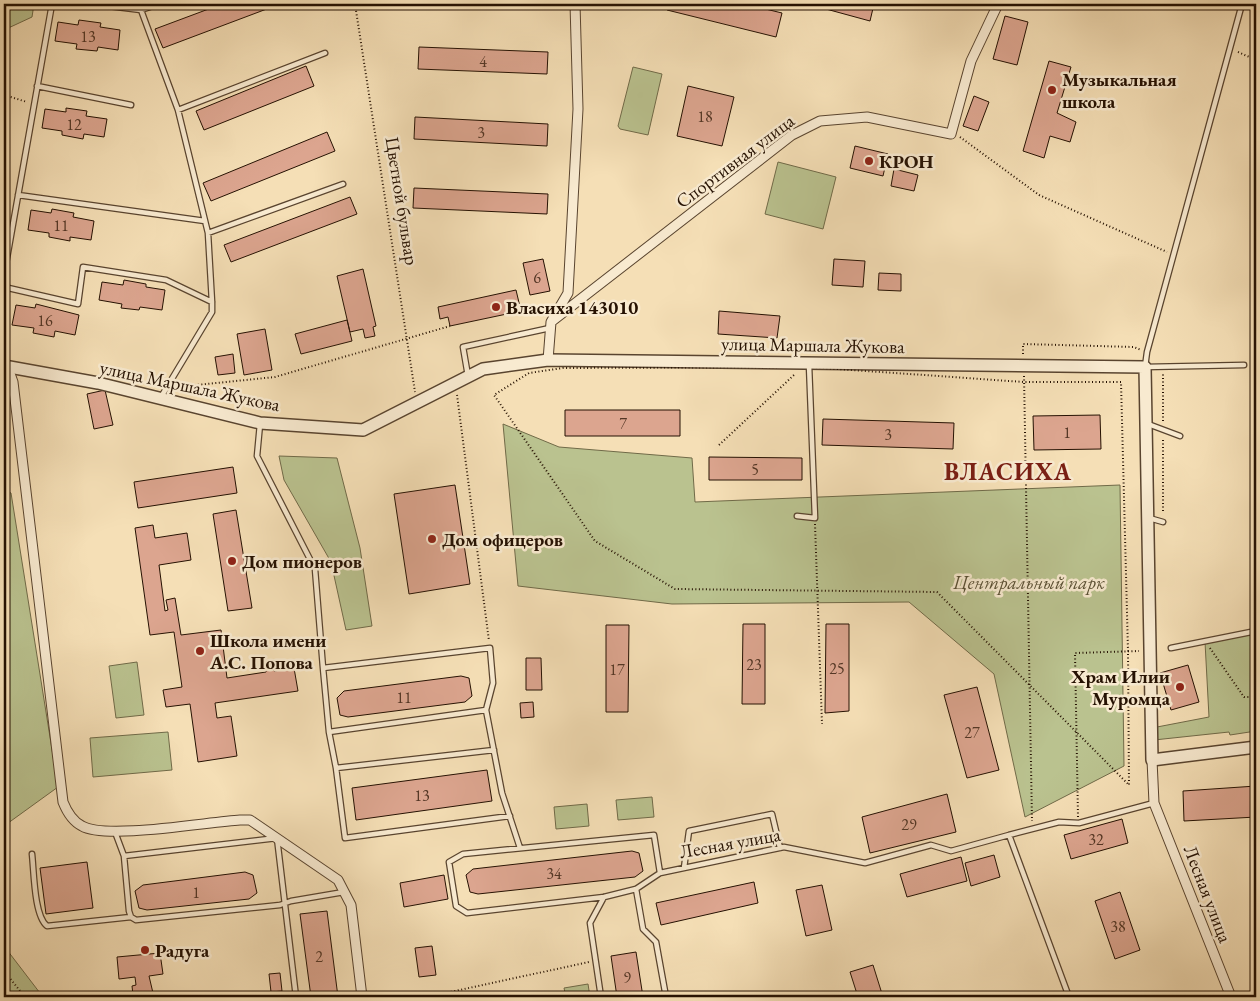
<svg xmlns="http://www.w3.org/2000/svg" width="1260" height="1001" font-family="'EB Garamond',serif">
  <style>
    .green { fill: #bac28f; stroke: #706a48 }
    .building { fill: #dca58f; stroke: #251102 }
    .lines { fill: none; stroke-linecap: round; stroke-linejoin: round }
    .service-casing { stroke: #59442f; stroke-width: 7 }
    .minor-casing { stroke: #59442f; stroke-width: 11 }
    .tertiary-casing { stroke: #59442f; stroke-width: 14 }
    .path { stroke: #251102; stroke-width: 2; stroke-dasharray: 1 2.5; stroke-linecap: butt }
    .service { stroke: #f8ead0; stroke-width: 4.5 }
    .minor { stroke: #f8ead0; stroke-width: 9 }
    .tertiary { stroke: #f8ead0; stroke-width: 11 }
    .poi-dot { fill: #8f2418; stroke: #f8ead0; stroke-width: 2 }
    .labels { text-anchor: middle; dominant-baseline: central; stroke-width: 5; stroke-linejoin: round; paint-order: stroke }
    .number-label { font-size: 16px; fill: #533625 }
    .poi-label { font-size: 19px; font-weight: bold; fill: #251102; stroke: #f8ead0; text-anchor: start }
    .street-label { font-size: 19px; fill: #251102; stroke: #f8ead0 }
    .park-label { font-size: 19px; font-style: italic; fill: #594f33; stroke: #f8ead0 }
    .district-label { font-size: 24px; font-weight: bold; letter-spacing: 1px; fill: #7a1f14; stroke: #f8ead0 }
  </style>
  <rect width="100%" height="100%" fill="#f5dfb6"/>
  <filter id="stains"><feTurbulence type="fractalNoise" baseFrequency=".004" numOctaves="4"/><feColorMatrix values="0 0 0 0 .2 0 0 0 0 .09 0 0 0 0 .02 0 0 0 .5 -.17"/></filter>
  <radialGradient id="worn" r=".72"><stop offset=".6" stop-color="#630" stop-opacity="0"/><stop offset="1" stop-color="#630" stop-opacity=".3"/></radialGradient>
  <!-- green -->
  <path class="green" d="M4,4h30l-2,13 -28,13z
    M633,67l29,7 -14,61 -28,-6 -2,-3z
    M778,162l58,15 -13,52 -58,-15z
    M503,424l56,23 133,11 3,44 425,-17 4,281 -99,51 -31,-143 -85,-72 -237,2 -154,-18z
    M279,456l58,2 23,90 12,78 -26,4 -15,-68 -47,-82z
    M4,490l7,3 47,294 -54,39z
    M1256,634v97l-26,4 -1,-3 -75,8 3,-13 52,-10 -4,-75z
    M137,662l7,53 -28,3 -7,-52z
    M168,732l4,38 -79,7 -3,-39z
    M652,797l2,20 -36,3 -2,-20z
    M587,804l2,22 -33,3 -2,-22z
    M4,946l39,51h-39z
    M588,984l2,13h-24l-2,-9z"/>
  <!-- building -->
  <path class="building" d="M222,4h58l-117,44 -8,-19z
    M669,4h76l37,9 -6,24 -109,-27z
    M827,4h47l-4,17 -44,-12z
    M1005,16l23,6 -11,43 -24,-6z
    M79,20l22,3 -1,4 20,3 -2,20 -20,-3 -1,4 -21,-2 1,-5 -22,-3 3,-19 20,3z
    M419,47l129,5 -1,22 -129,-5z
    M1049,61l22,6 -14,46 19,9 -6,20 -20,-6 -6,22 -21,-7z
    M306,66l8,20 -110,44 -8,-19z
    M688,86l46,11 -12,49 -45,-10z
    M974,96l15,6 -11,29 -15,-5z
    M66,108l21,3 -1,5 21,3 -3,18 -20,-3 -1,5 -21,-4v-4l-20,-3 3,-19 21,3z
    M415,117l133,7 -1,22 -133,-7z
    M327,132l8,19 -124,50 -8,-18z
    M855,146l33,8 -5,22 -33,-8z
    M894,169l24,6 -4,16 -23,-5z
    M414,188l134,6 -1,20 -134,-6z
    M350,197l7,17 -126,48 -7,-17z
    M52,209l22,4 -1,4 21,4 -3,19 -21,-3v4l-21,-4v-4l-21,-3 3,-20 20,3z
    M543,259l7,32 -20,4 -7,-32z
    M834,259l31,2 -2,26 -31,-2z
    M363,269l13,57 -3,1 2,9 -10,2 -2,-9 -13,3 -13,-56z
    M879,273l22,1v17l-23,-1z
    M124,280l22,4v3l19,3 -3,20 -22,-3 -1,3 -18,-2 1,-4 -23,-4 3,-18 21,3z
    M516,290l5,21 -71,15 -2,-9 -8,2 -2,-12z
    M36,304l43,11 -4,20 -20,-4 -1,6 -21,-4 1,-5 -22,-3 4,-20 19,3z
    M719,311l61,5 -3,22 -59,-4z
    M347,320l5,21 -51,13 -6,-20z
    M265,329l7,41 -28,5 -7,-41z
    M1256,350v96h-5z
    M233,354l2,19 -17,2 -3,-18z
    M105,390l8,35 -19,4 -7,-35z
    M565,410h115v26h-115z
    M1100,415l1,34 -67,1 -1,-34z
    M823,419l131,4 -1,26 -131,-4z
    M709,457l93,1v22h-93z
    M233,467l4,26 -99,15 -4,-26z
    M455,485l15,99 -61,10 -15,-100z
    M236,510l16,98 -24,3 -15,-97z
    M153,525l2,13 32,-5 4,27 -32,5 6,46 3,-1 -2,-10 9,-2 6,37 40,-5 6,48 39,-6v-4l7,-1 1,4 20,-3 4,23 -83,12 2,15 14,-2 6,40 -39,6 -8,-58 -24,3 -3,-17 19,-3 -8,-55 -24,3 -15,-107z
    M743,624h22v80h-23z
    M826,624h23v87l-24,2z
    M606,625h23l-1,87h-22z
    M526,658h15l1,32h-16z
    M1188,665l11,37 -28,8 -11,-37z
    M461,676l8,2 3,18 -7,6 -117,15 -8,-2 -3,-17 7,-7z
    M977,687l22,83 -32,8 -23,-83z
    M533,702l1,15 -13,1 -1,-15z
    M487,770l5,31 -136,19 -4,-32z
    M1256,786v31l-72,4 -1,-30z
    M947,794l9,38 -86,21 -8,-36z
    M1122,819l6,24 -57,16 -7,-24z
    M632,851l7,2 4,18 -8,6 -157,17 -8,-2 -4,-17 7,-6z
    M994,855l6,22 -29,9 -6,-23z
    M961,857l6,24 -60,16 -7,-23z
    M87,862l6,46 -47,6 -6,-46z
    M245,872l8,3 4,18 -8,6 -102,11 -8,-2 -4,-17 8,-6z
    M444,875l4,24 -44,8 -4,-24z
    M754,882l4,21 -97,22 -5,-22z
    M822,885l10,45 -26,6 -10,-46z
    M1120,892l20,58 -25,9 -20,-58z
    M327,911l11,86h-27l-11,-83z
    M432,946l4,29 -17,2 -4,-29z
    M636,952l7,45h-26l-6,-41z
    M160,953l3,21 -14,2 4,17h5v4h-28l3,-2 -1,-9 4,-1 -1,-8 -16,2 -2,-22z
    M873,965l10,32h-25l-8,-25z
    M280,973l2,18 -11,1 -2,-18z"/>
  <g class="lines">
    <!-- service casing -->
    <g class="service-casing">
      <path id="service" d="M92,4l49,6 37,100 30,123 4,69v10l-51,85
        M1242,4l-95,348 -2,15 99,-2
        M141,10l18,-6
        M37,86l94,19
        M178,110l147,-57
        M18,195l187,26
        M208,233l135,-49
        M4,275l48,-271
        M4,287l74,17 5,-37 83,13 46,22
        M468,376l-5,-29 87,-19
        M260,424l-3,32 58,113 8,99
        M1148,424l32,12
        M797,516l18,2 -6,-153
        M1149,518l14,4
        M1171,648l85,-17
        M329,732l-6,-64 167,-20 3,35 -7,27
        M494,750l-158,18 -7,-36 157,-22 16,83 18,55
        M336,768l9,70 165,-22
        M115,832l9,24 5,55 2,6 5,3 144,-15 11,-4 53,-9
        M32,854c2,17 2,62 15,72l84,-9
        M124,856l153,-18 19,159
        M684,868l5,-37 83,-17 8,34
        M660,873l-6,-38 -191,19 -14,8 7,44 11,7 137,-16 32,-8 24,-16 124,-26 81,16 66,-18 20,6 58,-16
        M636,889l7,40 13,13 10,55
        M601,997l-11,-74 14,-26
        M1069,997l-60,-162 50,-13 20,1 75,-20"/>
    </g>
    <!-- minor casing -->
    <g class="minor-casing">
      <path id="minor" d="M551,322l241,-187 28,-14 47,-4 84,17 20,-73 27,-57
        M548,360l3,-38 17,-29 10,-184 -3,-105
        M8,368l5,14 50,420c4,10 9,19 19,24 24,14 125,-4 158,-6h10l6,4 82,56 13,25 11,92
        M1152,760l2,43 77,194"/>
    </g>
    <!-- tertiary casing -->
    <g class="tertiary-casing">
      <path id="tertiary" d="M4,366l94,17 162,40 103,7 120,-61 65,-9 597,7 7,393 104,-13"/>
    </g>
    <!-- path -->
    <path class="path" d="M355,4l60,388
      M1238,52l18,8
      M4,95l23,7
      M960,137l79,58 128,57
      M1023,354v-10l111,3 7,3
      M809,367l215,15h97l7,269 1,134 -192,-193 -262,-3 -80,-48 -101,-146 35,-22 34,-5z
      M1024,376l8,445
      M177,387l98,-10 175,-51
      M457,395l32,246
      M1163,421v-48
      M719,445l75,-70
      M1163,511v-73
      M815,524l7,200
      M1210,648l34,49h12
      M1078,817l-3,-164 64,-2
      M4,971l21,26
      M427,997l162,-35"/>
    <!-- service -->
    <use href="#service" class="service"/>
    <!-- minor -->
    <use href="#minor" class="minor"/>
    <!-- tertiary -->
    <use href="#tertiary" class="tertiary"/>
  </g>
  <!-- markers -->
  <g class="poi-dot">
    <circle cx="1052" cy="90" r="5"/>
    <circle cx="869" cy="161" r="5"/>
    <circle cx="496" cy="307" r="5"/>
    <circle cx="432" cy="539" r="5"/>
    <circle cx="232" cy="561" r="5"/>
    <circle cx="200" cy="651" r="5"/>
    <circle cx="1180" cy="687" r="5"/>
    <circle cx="145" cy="950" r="5"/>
  </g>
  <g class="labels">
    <!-- number labels -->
    <g class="number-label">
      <text x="88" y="36">13</text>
      <text x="483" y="61">4</text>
      <text x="705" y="116">18</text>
      <text x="74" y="124">12</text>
      <text x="481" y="132">3</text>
      <text x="61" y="225">11</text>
      <text x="537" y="277">6</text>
      <text x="45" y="320">16</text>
      <text x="623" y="423">7</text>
      <text x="1067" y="432">1</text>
      <text x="888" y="434">3</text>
      <text x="755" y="469">5</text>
      <text x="754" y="664">23</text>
      <text x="837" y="668">25</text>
      <text x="617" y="669">17</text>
      <text x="404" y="697">11</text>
      <text x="972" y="732">27</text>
      <text x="422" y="795">13</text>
      <text x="909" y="824">29</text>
      <text x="1096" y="839">32</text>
      <text x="554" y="873">34</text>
      <text x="196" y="892">1</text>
      <text x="1118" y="926">38</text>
      <text x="319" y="956">2</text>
      <text x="627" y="977">9</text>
    </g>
    <!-- poi labels -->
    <g class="poi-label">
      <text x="1062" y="79">Музыкальная<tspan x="1062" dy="22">школа</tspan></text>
      <text x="879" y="161">КРОН</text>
      <text x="506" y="307">Власиха 143010</text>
      <text x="442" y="539">Дом офицеров</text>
      <text x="242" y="561">Дом пионеров</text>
      <text x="210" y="640">Школа имени<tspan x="210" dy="22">А.С. Попова</tspan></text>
      <text x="1170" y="676" text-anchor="end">Храм Илии<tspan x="1170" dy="22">Муромца</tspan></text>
      <text x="155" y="950">Радуга</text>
    </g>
    <!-- street labels -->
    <g class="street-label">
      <text transform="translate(735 161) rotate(-37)">Спортивная улица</text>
      <text transform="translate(402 201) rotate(81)">Цветной бульвар</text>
      <text transform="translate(813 345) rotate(1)">улица Маршала Жукова</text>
      <text transform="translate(190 386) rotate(12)">улица Маршала Жукова</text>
      <text transform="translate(730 843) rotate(-10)">Лесная улица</text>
      <text transform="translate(1208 894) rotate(69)">Лесная улица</text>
    </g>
    <!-- park labels -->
    <g class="park-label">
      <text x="1029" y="582">Центральный парк</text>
    </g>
    <!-- district labels -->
    <g class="district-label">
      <text x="1008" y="471">ВЛАСИХА</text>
    </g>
  </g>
  <!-- margin -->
  <rect width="1260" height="1001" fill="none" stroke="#f5dfb6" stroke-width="20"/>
  <rect x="5" y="5" width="1250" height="991" fill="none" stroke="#251102" stroke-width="2.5"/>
  <rect x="10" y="10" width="1240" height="981" fill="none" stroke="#251102"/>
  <rect width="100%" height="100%" filter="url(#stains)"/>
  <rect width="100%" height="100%" fill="url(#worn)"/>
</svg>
